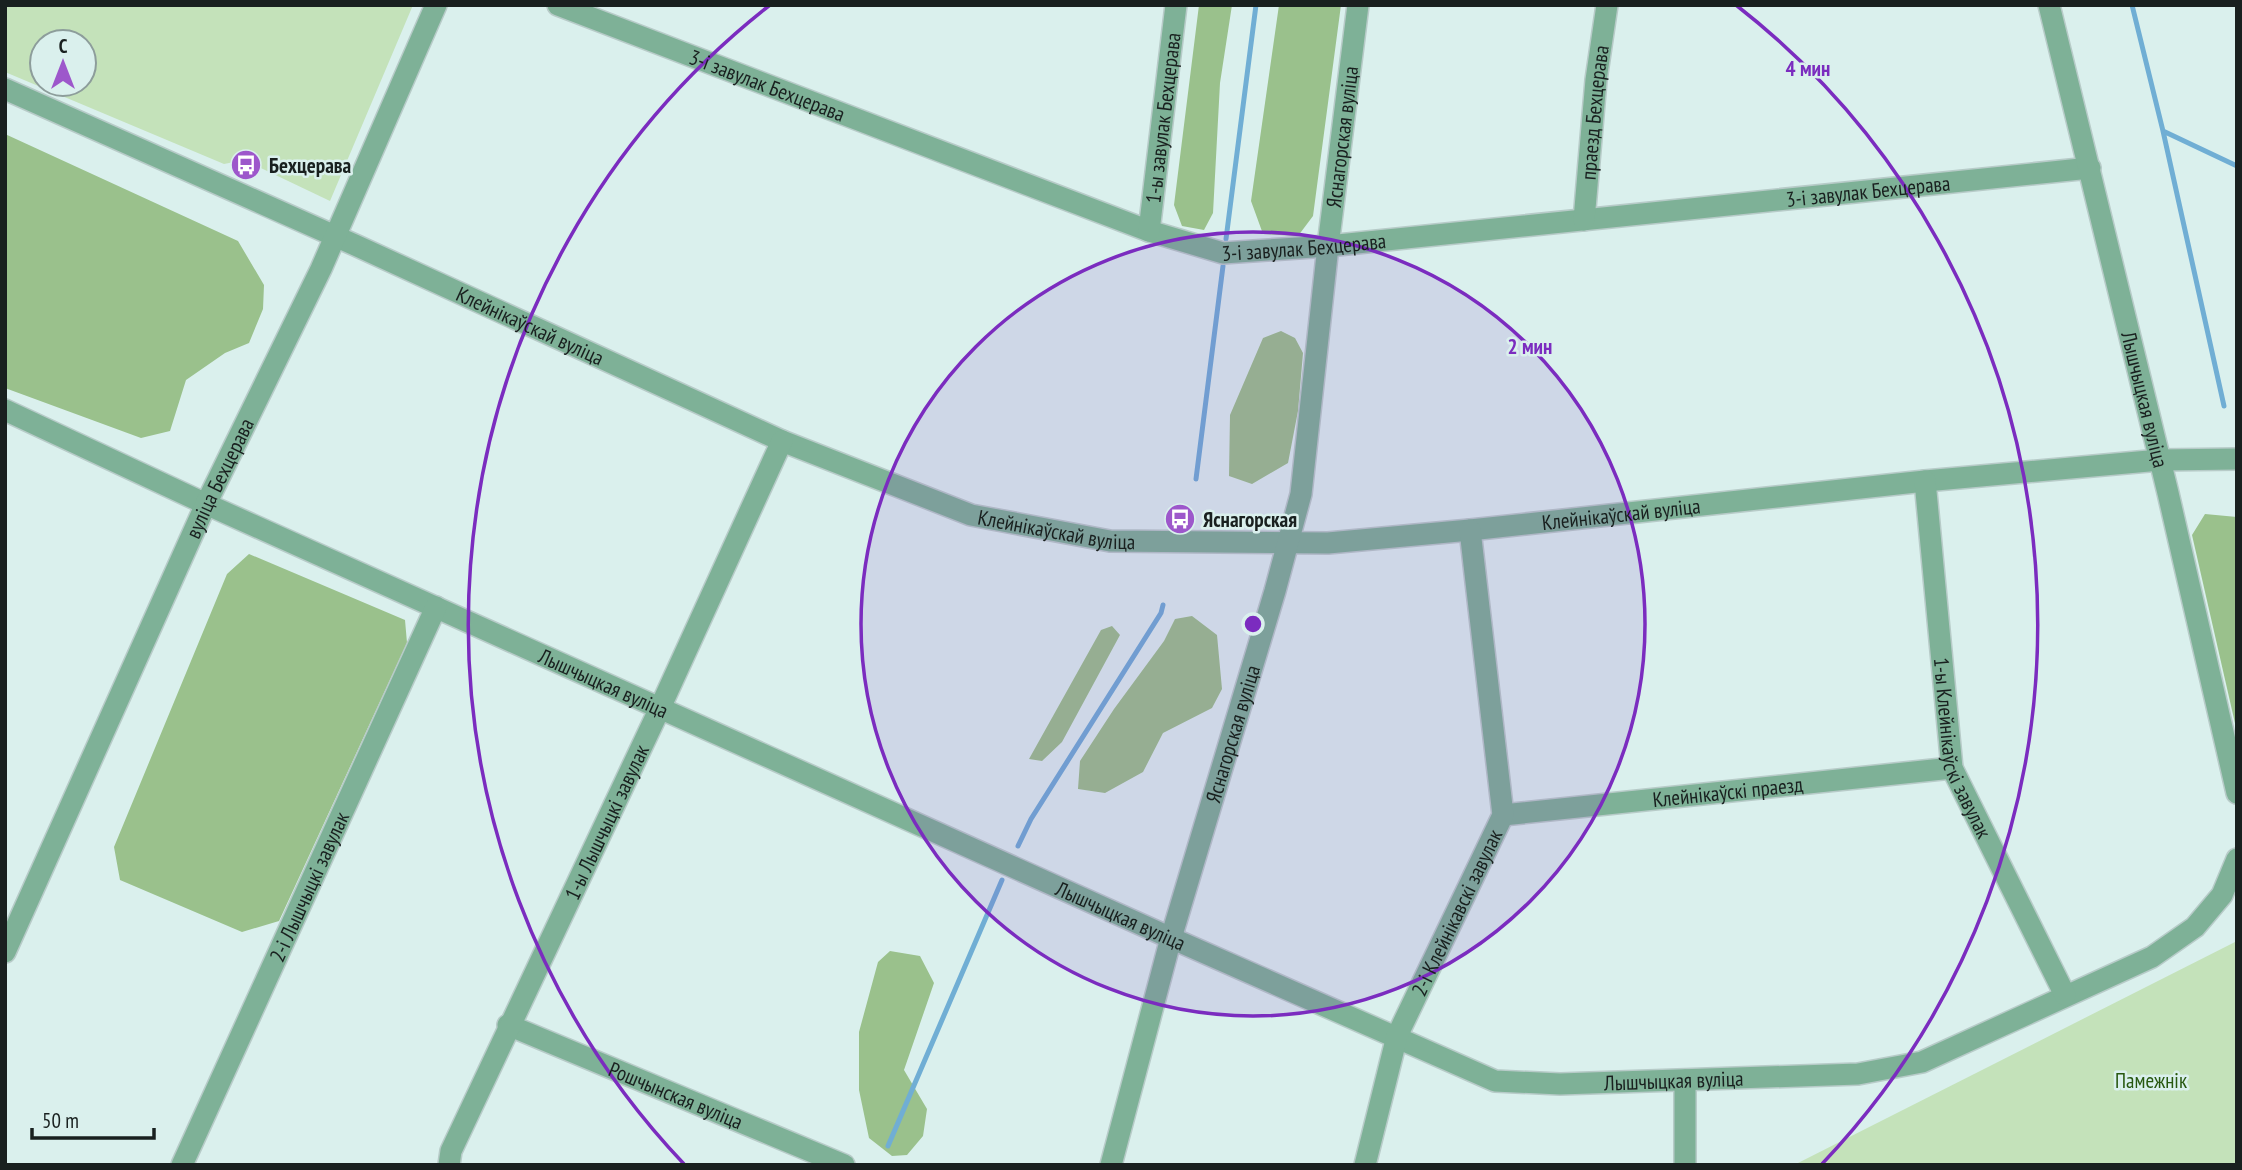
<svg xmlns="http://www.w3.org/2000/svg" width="2242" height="1170" font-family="'PT Sans Narrow',sans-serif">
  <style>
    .green { fill: #c4e2ba; fill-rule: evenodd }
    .forest { fill: #9ac18c }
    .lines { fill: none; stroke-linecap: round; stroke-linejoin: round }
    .stream { stroke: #70aed4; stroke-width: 5 }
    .minor-casing { stroke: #b7cbc8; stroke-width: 24 }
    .minor { stroke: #7eb197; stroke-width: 21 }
    .ring { fill: none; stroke: #7b2cbf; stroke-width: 3.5 }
    .labels { text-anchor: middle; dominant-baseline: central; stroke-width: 5; stroke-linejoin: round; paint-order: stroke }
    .street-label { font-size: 21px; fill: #19201f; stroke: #daf0ed }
    .poi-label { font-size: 21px; font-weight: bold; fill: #19201f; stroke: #daf0ed; text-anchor: start }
    .park-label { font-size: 21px; fill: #27580f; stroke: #daf0ed }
    .centre { fill: #7b2cbf; stroke: #daf0ed; stroke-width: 3.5 }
    .ring-label { font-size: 21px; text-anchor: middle; font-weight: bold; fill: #7b2cbf; stroke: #daf0ed; stroke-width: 5; stroke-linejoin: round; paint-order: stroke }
  </style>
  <rect width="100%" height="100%" fill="#daf0ed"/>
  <!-- green -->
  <path class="green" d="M5,5h408l-83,196 -86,-41 -20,4 -219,-92zM42,42h42v42h-42z
    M2237,941v224h-443z"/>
  <!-- forest -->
  <path class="forest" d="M1199,5h33l-12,78 -7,130 -9,17 -22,-4 -8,-21z
    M1279,5h62l-28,211 -15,20 -35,-2 -12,-33z
    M5,134l233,107 26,44 -1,24 -14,34 -24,10 -39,27 -16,51 -29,7 -136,-50z
    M1281,331l14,7 8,15 -5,58 -10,52 -36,21 -23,-8 1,-61 33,-77z
    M2205,514l32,3v215l-45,-197z
    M249,554l156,66 2,23 -128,278 -37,11 -122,-52 -6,-33 113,-273z
    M1192,616l25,19 5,54 -10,19 -49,25 -20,39 -38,21 -27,-4 2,-28 34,-52 50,-68 11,-22z
    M1112,626l8,9 -58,107 -20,19 -13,-2 72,-129z
    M890,951l30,5 14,27 -30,87 23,39 -4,27 -16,19 -15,1 -23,-18 -10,-48v-58l19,-70z"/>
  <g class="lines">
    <!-- stream -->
    <path class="stream" d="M2132,5l31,126 74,35
      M2163,131l61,275
      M1226,239l30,-234
      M1196,479l27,-213
      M1018,846l13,-27 130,-206 2,-8
      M888,1146l114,-266"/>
    <!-- minor casing -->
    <g class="minor-casing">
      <g id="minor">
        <path id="s1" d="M558,5l591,226 74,22 105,-7 762,-78"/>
        <path id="s2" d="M2049,5l119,488 69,300"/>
        <path id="s3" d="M5,89l350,156 427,196 189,74 139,26 218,2 142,-13 455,-49 235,-21 77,-1"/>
        <path id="s4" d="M1584,220l12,-140 11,-75"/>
        <path id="s5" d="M1149,231l27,-226"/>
        <path id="s6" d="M5,410l201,94 965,434 324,143 65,3 298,-10 64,-12 230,-105 43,-30 27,-32 15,-36"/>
        <path id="s7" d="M1925,481l27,287 113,227"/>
        <path id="s8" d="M1503,815l449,-47"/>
        <path id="s9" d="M5,952l201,-448 115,-235 115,-264"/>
        <path id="s10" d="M508,1025l336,140"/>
        <path d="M1685,1080v85"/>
        <path id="s11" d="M182,1165l254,-558"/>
        <path id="s12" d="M449,1165l2,-14 209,-443 122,-267"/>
        <path id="s13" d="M1111,1165l60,-227 104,-347 26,-97 27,-248 30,-241"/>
        <path id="s14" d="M1365,1165l32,-129 106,-221 -33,-285"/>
      </g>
    </g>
    <!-- minor -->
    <use href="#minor" class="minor"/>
  </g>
  <!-- distance rings -->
  <circle cx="1253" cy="624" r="392" fill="#7b2cbf" fill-opacity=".12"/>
  <g class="ring">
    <circle cx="1253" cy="624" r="392"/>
    <path d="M684 1164A785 785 0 0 1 770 5M1736 5A785 785 0 0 1 1822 1164"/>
  </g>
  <!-- icons -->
  <defs>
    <g id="bus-disc" transform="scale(1.575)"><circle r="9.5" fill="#9d57cb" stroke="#daf0ed"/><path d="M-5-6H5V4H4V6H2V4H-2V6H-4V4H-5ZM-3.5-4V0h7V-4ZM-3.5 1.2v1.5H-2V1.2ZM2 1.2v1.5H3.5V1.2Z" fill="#fff"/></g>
  </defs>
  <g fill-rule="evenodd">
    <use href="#bus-disc" x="246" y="165"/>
    <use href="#bus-disc" x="1180" y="519"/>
  </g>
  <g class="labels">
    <!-- street labels -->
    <g class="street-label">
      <text stroke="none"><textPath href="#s1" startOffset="224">3-і завулак Бехцерава</textPath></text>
      <text stroke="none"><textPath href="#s4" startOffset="108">праезд Бехцерава</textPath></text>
      <text stroke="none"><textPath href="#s5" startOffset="114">1-ы завулак Бехцерава</textPath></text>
      <text stroke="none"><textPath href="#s13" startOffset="1057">Яснагорская вуліца</textPath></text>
      <text stroke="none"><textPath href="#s1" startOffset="1358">3-і завулак Бехцерава</textPath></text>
      <text stroke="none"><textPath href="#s1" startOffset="791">3-і завулак Бехцерава</textPath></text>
      <text stroke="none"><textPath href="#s3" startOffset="576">Клейнікаўскай вуліца</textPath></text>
      <text stroke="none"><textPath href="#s2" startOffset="406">Лышчыцкая вуліца</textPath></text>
      <text stroke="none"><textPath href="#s9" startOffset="520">вуліца Бехцерава</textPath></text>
      <text stroke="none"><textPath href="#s3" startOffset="1710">Клейнікаўскай вуліца</textPath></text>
      <text stroke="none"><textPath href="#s3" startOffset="1143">Клейнікаўскай вуліца</textPath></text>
      <text stroke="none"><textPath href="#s6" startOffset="658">Лышчыцкая вуліца</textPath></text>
      <text stroke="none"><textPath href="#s13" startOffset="448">Яснагорская вуліца</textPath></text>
      <text stroke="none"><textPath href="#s7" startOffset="271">1-ы Клейнікаўскі завулак</textPath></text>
      <text stroke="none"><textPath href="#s8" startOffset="226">Клейнікаўскі праезд</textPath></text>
      <text stroke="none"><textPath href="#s12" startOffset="378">1-ы Лышчыцкі завулак</textPath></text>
      <text stroke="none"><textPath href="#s11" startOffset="306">2-і Лышчыцкі завулак</textPath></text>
      <text stroke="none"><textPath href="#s14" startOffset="270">2-і Клейнікавскі завулак</textPath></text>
      <text stroke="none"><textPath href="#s6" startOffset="1225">Лышчыцкая вуліца</textPath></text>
      <text stroke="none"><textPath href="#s6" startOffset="1813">Лышчыцкая вуліца</textPath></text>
      <text stroke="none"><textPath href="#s10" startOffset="182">Рошчынская вуліца</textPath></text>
    </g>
    <!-- poi labels -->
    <g class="poi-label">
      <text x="269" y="165">Бехцерава</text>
      <text x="1203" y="519">Яснагорская</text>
    </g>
    <!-- park labels -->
    <g class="park-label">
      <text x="2151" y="1080">Памежнік</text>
    </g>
  </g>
  <circle cx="1253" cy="624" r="10" class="centre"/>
  <g class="ring-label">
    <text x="1808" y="76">4 мин</text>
    <text x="1530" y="354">2 мин</text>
  </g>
  <!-- border -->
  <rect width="2242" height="1170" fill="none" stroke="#19201f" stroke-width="14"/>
  <!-- north arrow -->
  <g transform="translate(63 63)"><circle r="33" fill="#daf0ed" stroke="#8d9d9b" stroke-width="2"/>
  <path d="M0-5L12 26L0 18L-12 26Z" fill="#9d57cb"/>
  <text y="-10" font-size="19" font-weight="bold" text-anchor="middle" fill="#19201f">С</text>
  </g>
  <!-- scale -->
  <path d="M32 1128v10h122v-10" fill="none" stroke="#19201f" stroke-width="3.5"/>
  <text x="42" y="1128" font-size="21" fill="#19201f" stroke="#daf0ed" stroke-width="5" paint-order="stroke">50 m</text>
</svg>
